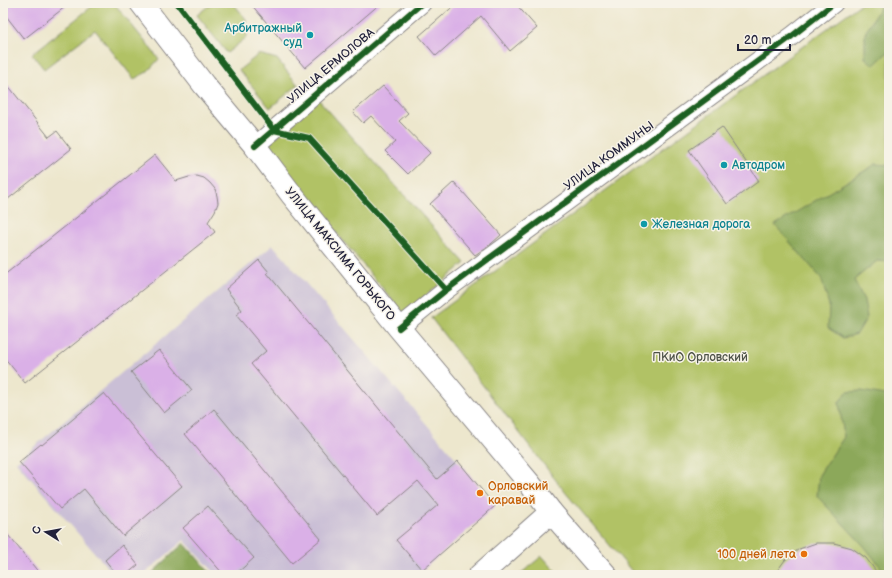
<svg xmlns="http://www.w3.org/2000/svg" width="892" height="578" font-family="'Balsamiq Sans',sans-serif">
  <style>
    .industrial { fill: #cabfd6 }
    .green { fill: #b1c265; stroke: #6a7250 }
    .forest { fill: #8ca85a; stroke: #57654a }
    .building { fill: #dab0e7 }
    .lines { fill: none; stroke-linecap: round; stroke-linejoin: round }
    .minor-casing { stroke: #888484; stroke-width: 20 }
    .tertiary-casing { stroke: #888484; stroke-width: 24 }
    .secondary-casing { stroke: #888484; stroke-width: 24 }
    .minor { stroke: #fff; stroke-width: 18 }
    .tertiary { stroke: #fff; stroke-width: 22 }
    .secondary { stroke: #fff; stroke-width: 22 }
    .cycleway-casing { stroke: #f7f3e8; stroke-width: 8 }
    .cycleway { stroke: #1b5e20; stroke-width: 6 }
    .culture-dot { fill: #0f9aa8; stroke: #f7f3e8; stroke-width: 1.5 }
    .food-dot { fill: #e8710a; stroke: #f7f3e8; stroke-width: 1.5 }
    .labels { text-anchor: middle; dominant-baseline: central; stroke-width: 3; stroke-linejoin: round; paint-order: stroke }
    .culture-label { font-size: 12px; fill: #0d838f; stroke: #f7f3e8; text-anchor: start }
    .street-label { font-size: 12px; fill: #22223b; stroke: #f7f3e8 }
    .park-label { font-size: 12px; fill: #4d5248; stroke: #f7f3e8 }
    .food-label { font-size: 12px; fill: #c56008; stroke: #f7f3e8; text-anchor: start }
  </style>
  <rect width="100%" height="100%" fill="#f7f3e8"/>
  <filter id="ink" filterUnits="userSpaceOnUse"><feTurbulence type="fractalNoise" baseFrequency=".025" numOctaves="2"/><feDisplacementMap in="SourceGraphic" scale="8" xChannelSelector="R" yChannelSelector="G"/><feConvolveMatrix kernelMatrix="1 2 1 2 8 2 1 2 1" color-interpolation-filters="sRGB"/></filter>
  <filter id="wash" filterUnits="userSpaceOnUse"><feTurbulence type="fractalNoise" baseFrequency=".012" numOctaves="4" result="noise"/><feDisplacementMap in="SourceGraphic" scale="16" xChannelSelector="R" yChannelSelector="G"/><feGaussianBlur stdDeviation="0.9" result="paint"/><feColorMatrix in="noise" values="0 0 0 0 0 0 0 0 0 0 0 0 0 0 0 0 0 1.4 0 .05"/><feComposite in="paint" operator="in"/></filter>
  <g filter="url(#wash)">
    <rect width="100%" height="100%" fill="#ede7cd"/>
    <!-- industrial -->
    <path class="industrial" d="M273,245l185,216 37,45 -78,69h-200l-33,-35 -41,35h-29l-98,-113z"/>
    <!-- green -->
    <path class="green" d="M95,3h19l45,56 -12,13 -13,7 -39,-49 -51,39 -12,-15 63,-50z
      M212,3h21l13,16 1,18 -20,16 -30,-38z
      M862,3h27v572h-254l-70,-83 -134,-174z
      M259,54l18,5 21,26 -28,23 -31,-38z
      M319,100l146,163 -61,51 -139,-167z
      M542,556l17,19h-40z"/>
    <!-- forest -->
    <path class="forest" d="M882,3h7v48l-15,14 -9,-7v-25z
      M876,164l13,1v97l-12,-1 -23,19 10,20 3,17 -10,17 -14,4 -15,-10 1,-23 -8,-27 -46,-53z
      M861,391l25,4 3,-1v181h-2l-23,-29 -47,-50 2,-21 25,-38 -5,-35 8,-10z
      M184,543l28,32h-62z"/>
    <g id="blocks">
      <!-- building -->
      <path class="building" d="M3,3h67l-46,36 -21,-27z
        M250,3h131l-76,65z
        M457,3h58l22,25 -27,23 -29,-35 -45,40 -17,-20z
        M3,79l46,58 8,-6 14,18 -68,54z
        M383,86l25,27 -9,8 31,32 -22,21 -23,-23 10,-9 -24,-26 -8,7 -10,-11z
        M722,127l37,54 -32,23 -38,-54z
        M155,155l21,26 13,-4 8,-1 7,2 6,5 5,6 2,7 1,7 -3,8 -7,11 7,10 -190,151 -22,-27v-80z
        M454,182l47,53 -10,9 -16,11 -45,-51z
        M259,260l10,12 -2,1 170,206 21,-18 37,45 -73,64 -26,-30 42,-35 -20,-24 -41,35 -126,-152 15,-13 -30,-36 6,-5 -16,-21z
        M159,350l33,40 -28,23 -33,-41z
        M104,393l78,93 -59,50 -39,-47 -24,20 -41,-47 22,-18 1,1z
        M214,409l107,130 -29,24 -107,-129z
        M208,506l46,52 -19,17h-11l-41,-47z
        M3,529l38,46h-38z
        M816,543h18l18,5 14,10 13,17h-105l11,-15 14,-11z
        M122,545l16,20 -12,10h-9l-12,-15z"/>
    </g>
  </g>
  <g filter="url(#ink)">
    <use href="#blocks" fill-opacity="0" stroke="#888484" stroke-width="1"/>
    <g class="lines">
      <!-- minor casing -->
      <g class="minor-casing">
        <path id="minor" d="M255,146l167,-143
          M399,328l47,-38 346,-254 42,-33"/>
      </g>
      <!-- tertiary casing -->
      <g class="tertiary-casing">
        <path id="tertiary" d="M480,575l71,-63"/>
      </g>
      <!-- secondary casing -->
      <g class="secondary-casing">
        <path id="secondary" d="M141,3l63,82 51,61 37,49 107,133 131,156 21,28 55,63"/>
      </g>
      <!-- minor -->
      <use href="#minor" class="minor"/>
      <!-- tertiary -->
      <use href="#tertiary" class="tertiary"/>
      <!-- secondary -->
      <use href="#secondary" class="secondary"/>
      <!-- cycleway casing -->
      <g class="cycleway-casing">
        <path id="cycleway" d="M177,3l97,127 35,8 137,152
          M255,146l167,-143
          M399,328l47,-38 346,-254 42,-33"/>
      </g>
      <!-- cycleway -->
      <use href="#cycleway" class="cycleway"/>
    </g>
  </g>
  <!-- markers -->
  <g class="culture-dot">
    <circle cx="310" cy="35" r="4"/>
    <circle cx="724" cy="165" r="4"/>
    <circle cx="644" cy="224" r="4"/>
  </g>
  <g class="food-dot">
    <circle cx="480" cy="493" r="4"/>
    <circle cx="804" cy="554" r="4"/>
  </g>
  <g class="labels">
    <!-- culture labels -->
    <g class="culture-label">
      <text x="302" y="28" text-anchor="end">Арбитражный<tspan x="302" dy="14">суд</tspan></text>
      <text x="732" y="165">Автодром</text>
      <text x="652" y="224">Железная дорога</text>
    </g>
    <!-- street labels -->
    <g class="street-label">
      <text transform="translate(331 66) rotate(-40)">УЛИЦА ЕРМОЛОВА</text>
      <text transform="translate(609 156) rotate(-36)">УЛИЦА КОММУНЫ</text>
      <text transform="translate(340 254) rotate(51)">УЛИЦА МАКСИМА ГОРЬКОГО</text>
    </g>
    <!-- park labels -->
    <g class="park-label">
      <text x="700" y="357">ПКиО Орловский</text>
    </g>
    <!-- food labels -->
    <g class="food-label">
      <text x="488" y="486">Орловский<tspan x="488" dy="14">каравай</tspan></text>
      <text x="796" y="554" text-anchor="end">100 дней лета</text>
    </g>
  </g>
  <!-- margin -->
  <rect width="892" height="578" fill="none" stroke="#f7f3e8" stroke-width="16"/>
  <!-- north arrow -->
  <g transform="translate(46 532) rotate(281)" stroke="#f7f3e8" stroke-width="3" paint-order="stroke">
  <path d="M0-3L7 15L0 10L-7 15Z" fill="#22223b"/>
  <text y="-6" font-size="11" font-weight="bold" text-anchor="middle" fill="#22223b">С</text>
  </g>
  <!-- scale -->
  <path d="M738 44v6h52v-6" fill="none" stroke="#22223b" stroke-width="2"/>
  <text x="744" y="44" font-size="12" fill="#22223b" stroke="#f7f3e8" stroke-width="3" paint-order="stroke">20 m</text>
</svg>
